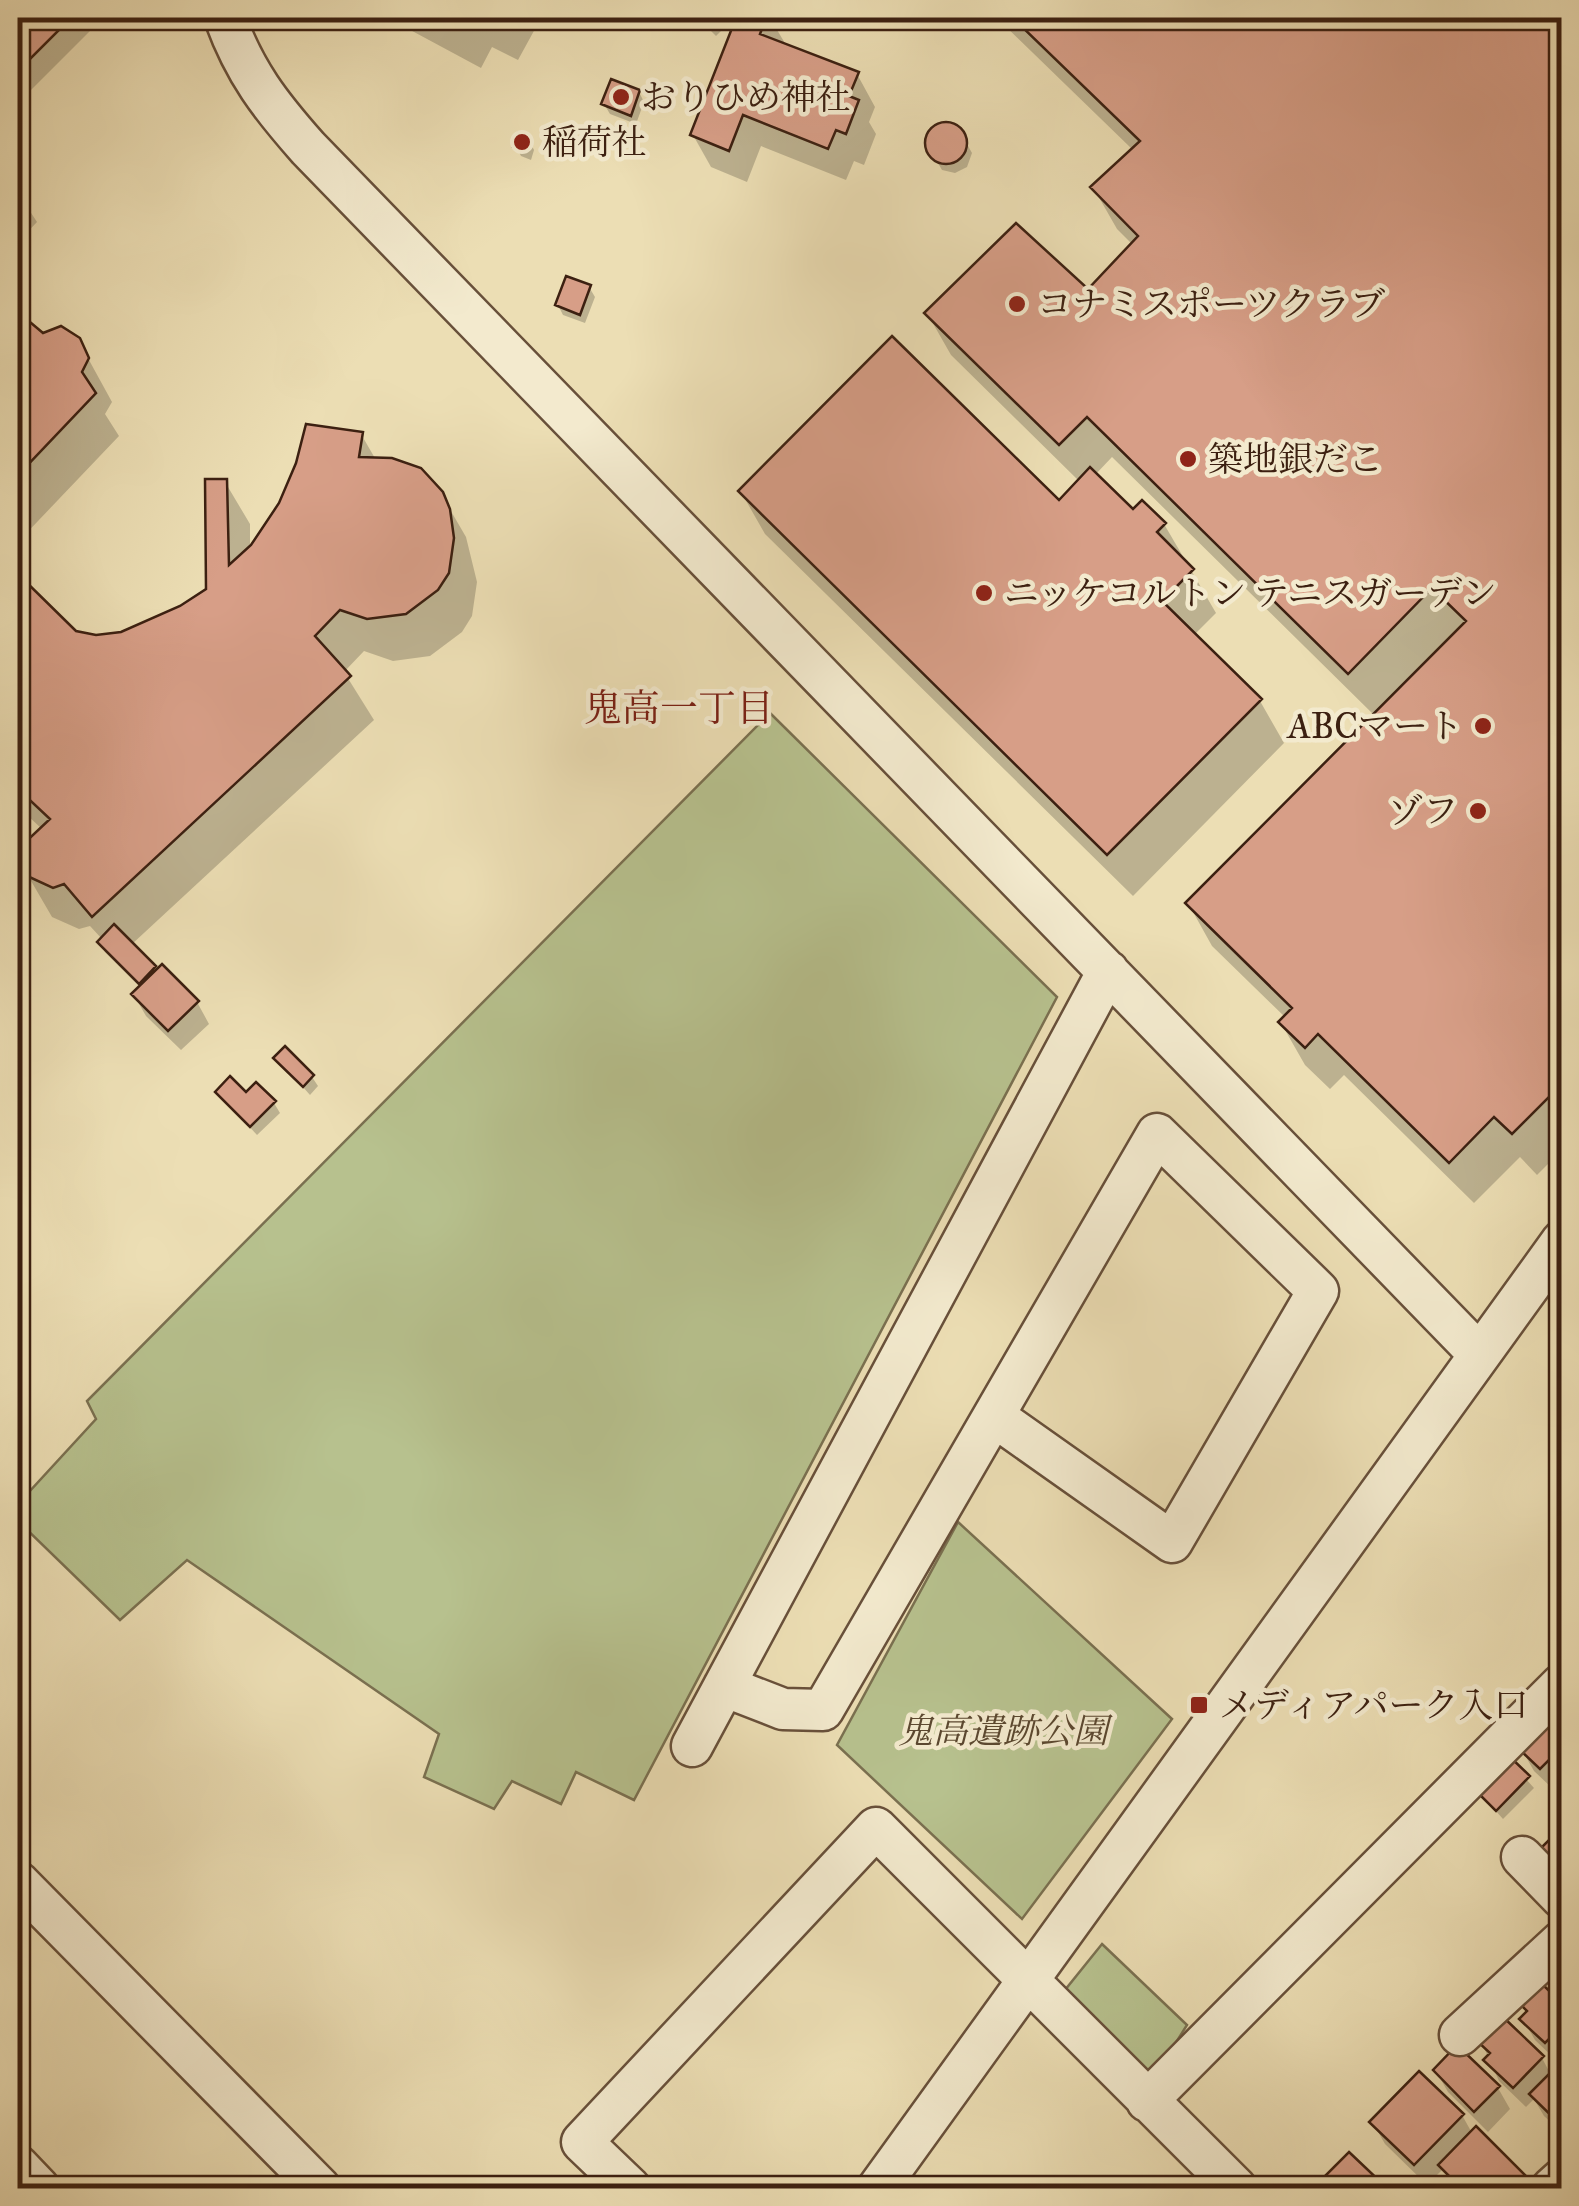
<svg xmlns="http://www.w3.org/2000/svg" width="1579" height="2206" font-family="'IM FELL Great Primer','Noto Serif JP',serif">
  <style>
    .green { fill: #b7c18e; stroke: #7a7050; stroke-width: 2.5 }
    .shadow { fill: #0003 }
    .building { fill: #d79e87; stroke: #3c2011; stroke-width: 2.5 }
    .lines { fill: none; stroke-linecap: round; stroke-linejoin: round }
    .minor-casing { stroke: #68503a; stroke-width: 45 }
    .minor { stroke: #f3eace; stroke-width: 40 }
    .poi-dot { fill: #8f2418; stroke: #f3eace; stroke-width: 4 }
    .labels { text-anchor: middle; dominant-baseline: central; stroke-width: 9; stroke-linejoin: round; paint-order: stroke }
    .poi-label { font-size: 35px; fill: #3c2011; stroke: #f3eace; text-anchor: start }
    .park-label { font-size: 35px; font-style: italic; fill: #5b4830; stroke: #f3eace }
    .neighbourhood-label { font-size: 38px; fill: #7a1f14; stroke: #f3eace }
  </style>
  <rect width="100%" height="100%" fill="#ecdeb4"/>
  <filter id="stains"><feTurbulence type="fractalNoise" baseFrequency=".002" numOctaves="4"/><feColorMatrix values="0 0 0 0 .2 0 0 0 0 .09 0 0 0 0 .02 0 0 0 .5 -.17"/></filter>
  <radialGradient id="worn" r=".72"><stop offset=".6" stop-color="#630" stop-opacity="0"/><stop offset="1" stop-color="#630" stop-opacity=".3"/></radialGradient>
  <!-- green -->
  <path class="green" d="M770,713l287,284 -423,803 -58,-28 -15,32 -49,-23 -18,28 -70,-32 15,-43 -252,-174 -67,60 -102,-99v-17l78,-85 -9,-18z
    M958,1522l214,197 -150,200 -185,-174z
    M1102,1944l85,81 -36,57 -90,-87z"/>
  <!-- shadow -->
  <path class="shadow" d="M18,18h85l-85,85z
    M388,18h153l-23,42 -26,-13 -11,21z
    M698,18h72l16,27 71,29 18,33 -6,15 7,12 -12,31 -10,-4 -8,19 -85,-34 -14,36 -36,-15 -18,-32 43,-109 -4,-6 -16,16z
    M997,18h565v1132l-25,25 -17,-18 -46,46 -130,-128 -14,14 -25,-24 -24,-42 5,-5 -74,-72 -24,-43 187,-187 -263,-259 -17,18 38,38 31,11 52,89 -23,23 67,65 24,42 -151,153 -368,-362 -24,-42 318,11 21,-21 -129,-127 -24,-42 161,-20 45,-48 -16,-16 -24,-42 40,-37z
    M639,92l5,10 -8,22 -26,-10 -6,-10z
    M942,125l17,5 13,23 -5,14 -12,6 -13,-3 -14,-24 3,-14z
    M529,140l5,10 -3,10 -10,-4 -5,-10z
    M18,193l19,29 -19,20z
    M589,287l6,10 -10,26 -22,-8 -5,-10z
    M24,320l18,16 36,4 34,62 -7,12 14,22 -101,106v-216z
    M361,434l15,26 65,34 25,43 11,45 -5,34 -10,16 -32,24 -37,5 -29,-10 -20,21 30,48 -243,225 26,27 40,30 12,22 -28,26 -35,-34 -12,-21 7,-7 -36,-36 -5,-10 2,-3 -12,-13 -11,3 -27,-12 -25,-43 15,-45 -15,-14 -9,8v-245l57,56 21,3 26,-3 59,-25 27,-18 17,-109 25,42v26z
    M277,1058l35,19 6,9 -8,9z
    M218,1092l56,11 6,10 -23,22z
    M1562,1710v70l-9,9 -19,-18 -12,-21z
    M1508,1759l26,29 -31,31 -26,-29z
    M1562,2007v52l-4,3 -23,-22 -12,-21z
    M1481,2041l61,17 9,17 11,-3v60l-18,-16 -10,-17 -8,8 -27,-26z
    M1436,2071l62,17 12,21 -22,23 -40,-40z
    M1462,2115l10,18 4,-3 48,48 7,10h-76l-12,-19 -16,16 -42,-41 -12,-21z"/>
  <!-- building -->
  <path class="building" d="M18,18h53l-53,53z
    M439,18h23l-6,9z
    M736,18h30l-6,16 99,38 -10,24 10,4 -13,34 -10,-4 -8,19 -85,-34 -14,36 -39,-16z
    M1013,18h549v1066l-50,50 -18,-17 -45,46 -131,-129 -13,14 -27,-26 14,-14 -107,-105 281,-282 -34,-33 -84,86 -261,-257 -28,28 -135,-132 92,-90 72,66 50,-53 -48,-49 50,-46z
    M611,79l29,11 -9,26 -30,-12z
    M925 143a21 21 0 1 1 42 0a21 21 0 1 1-42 0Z
    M518,133l12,5 -4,13 -13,-4z
    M18,189l9,10 -9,10z
    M566,276l25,9 -11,30 -25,-10z
    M24,317l19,16 18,-7 19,12 9,20 -7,14 14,21 -78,82v-152z
    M892,336l167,164 31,-33 43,42 9,-9 24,23 -9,9 37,37 -32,32 100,98 -155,156 -369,-364z
    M306,424l57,8 -4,25 33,1 29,10 22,24 7,17 4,29 -5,35 -11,17 -32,24 -39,5 -27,-9 -25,26 36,40 -259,241 -28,-33 -11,4 -28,-13 -7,-21v-5l32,-30 -32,-30v-215l58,57 20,4 25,-3 59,-26 26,-17 -1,-110h22l2,86 22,-20 28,-42 17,-40z
    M114,924l42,42 -17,18 -42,-42z
    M162,964l37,37 -31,30 -37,-37z
    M285,1046l29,29 -11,12 -30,-29z
    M230,1076l16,16 10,-10 20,19 -26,26 -35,-35z
    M1562,1706v41l-22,22 -21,-20z
    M1508,1755l22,21 -34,35 -22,-22z
    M1562,1827v49l-25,-24z
    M1562,1964v29l-15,-14z
    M1542,1984l20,19v23l-17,17 -26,-24 8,-8 -6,-6z
    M1502,2016l42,40 -31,32 -30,-28 7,-7 -13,-12z
    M1457,2045l43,41 -26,26 -41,-42z
    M1558,2065l4,4v57l-33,-32z
    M1419,2071l45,43 -50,51 -45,-43z
    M1476,2126l50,50 -12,12h-53l-23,-23z
    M1349,2152l38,36h-74z"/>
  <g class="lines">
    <!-- minor casing -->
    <g class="minor-casing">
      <path id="minor" d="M225,18c20,55 45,87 83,130l1170,1205
        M724,1686l59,23 40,1 334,-576 161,157 -146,251 -177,-125
        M692,1746l416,-775
        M1522,1857l40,41
        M18,1882l302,306
        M1460,2035l102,-94
        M1147,2101l415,-417
        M18,2166l21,22
        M630,2188l-48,-46 294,-314 360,360
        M878,2188l684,-947
        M1552,2188l10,-9"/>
    </g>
    <!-- minor -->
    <use href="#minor" class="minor"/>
  </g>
  <!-- markers -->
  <g class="poi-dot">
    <circle cx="621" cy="97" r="10"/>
    <circle cx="522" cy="142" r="10"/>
    <circle cx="1017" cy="304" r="10"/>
    <circle cx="1188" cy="459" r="10"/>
    <circle cx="984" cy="593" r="10"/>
    <circle cx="1483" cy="726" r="10"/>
    <circle cx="1478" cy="811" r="10"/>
    <rect x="1189" y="1695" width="20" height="20" rx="5"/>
  </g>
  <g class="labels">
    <!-- poi labels -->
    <g class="poi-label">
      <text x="641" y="97">おりひめ神社</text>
      <text x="542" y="142">稲荷社</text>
      <text x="1037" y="304">コナミスポーツクラブ</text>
      <text x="1208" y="459">築地銀だこ</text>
      <text x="1004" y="593">ニッケコルトン テニスガーデン</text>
      <text x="1463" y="726" text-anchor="end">ABCマート</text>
      <text x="1458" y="811" text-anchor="end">ゾフ</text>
      <text x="1219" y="1705">メディアパーク入口</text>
    </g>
    <!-- park labels -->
    <g class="park-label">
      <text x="1003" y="1731">鬼高遺跡公園</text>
    </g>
    <!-- neighbourhood labels -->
    <g class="neighbourhood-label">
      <text x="679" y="708">鬼高一丁目</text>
    </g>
  </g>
  <!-- margin -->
  <rect width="1579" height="2206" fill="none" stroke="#ecdeb4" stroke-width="60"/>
  <rect x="20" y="20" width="1539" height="2166" fill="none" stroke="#3c2011" stroke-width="5"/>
  <rect x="30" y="30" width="1519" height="2146" fill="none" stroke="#3c2011" stroke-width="2.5"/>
  <rect width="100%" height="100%" filter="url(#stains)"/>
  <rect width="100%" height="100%" fill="url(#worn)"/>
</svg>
